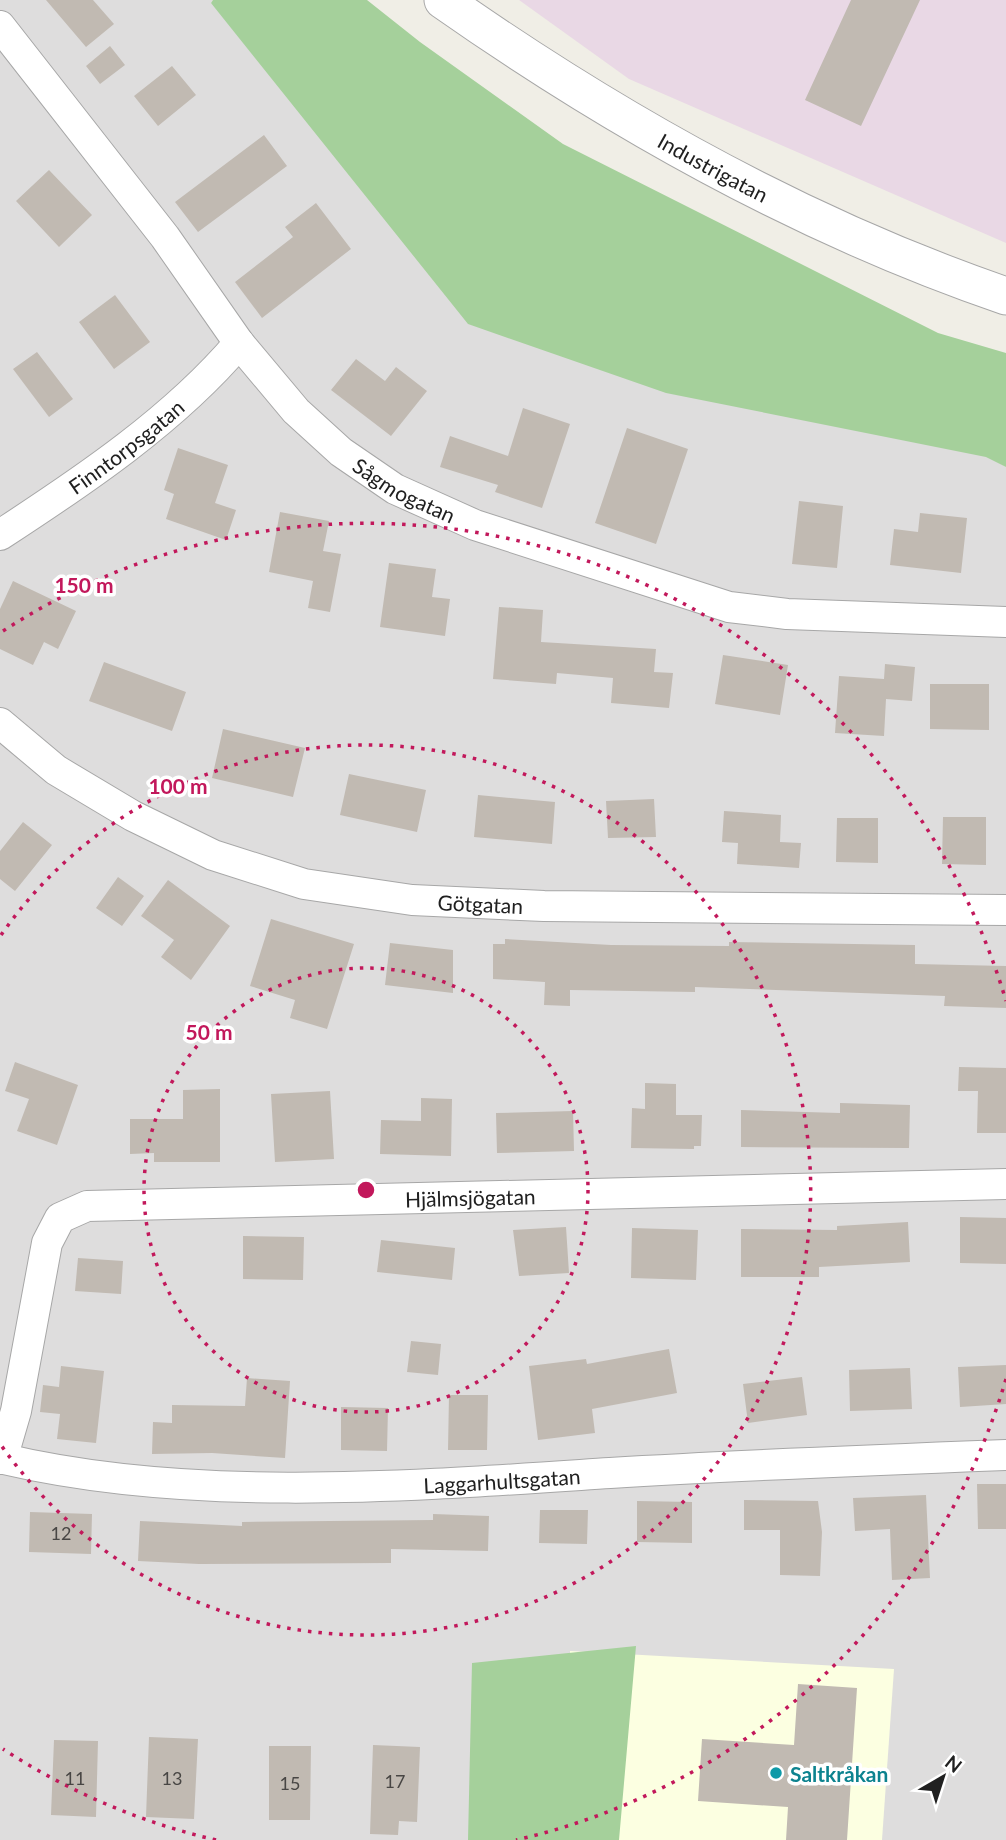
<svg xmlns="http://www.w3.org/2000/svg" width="1006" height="1840" font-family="Lato,sans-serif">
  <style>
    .residential { fill: #dedddd }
    .industrial { fill: #e9d8e5 }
    .education { fill: #fcffe1 }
    .forest { fill: #a5d09b }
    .building { fill: #c1bab2 }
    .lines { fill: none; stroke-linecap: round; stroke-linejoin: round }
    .minor-casing { stroke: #a7a7a7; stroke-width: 32 }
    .tertiary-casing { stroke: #a7a7a7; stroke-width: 39 }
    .minor { stroke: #fff; stroke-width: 30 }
    .tertiary { stroke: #fff; stroke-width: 37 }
    .ring { fill: none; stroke: #c2185b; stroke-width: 3.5; stroke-dasharray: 3.5 7 }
    .culture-dot { fill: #0f9aa8; stroke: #fff; stroke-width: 2.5 }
    .labels { text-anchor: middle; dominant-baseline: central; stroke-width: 7; stroke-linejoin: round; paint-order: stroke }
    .number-label { font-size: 18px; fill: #484644 }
    .street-label { font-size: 21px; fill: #202020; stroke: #fff }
    .culture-label { font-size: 21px; font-weight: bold; fill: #0d838f; stroke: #fff; text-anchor: start }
    .centre { fill: #c2185b; stroke: #fff; stroke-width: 3.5 }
    .ring-label { font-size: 21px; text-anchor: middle; font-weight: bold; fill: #c2185b; stroke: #fff; stroke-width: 7; stroke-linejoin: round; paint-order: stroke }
  </style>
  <rect width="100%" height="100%" fill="#f0eee6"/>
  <!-- residential -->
  <path class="residential" d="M0,0h213l-2,3 795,464v1373h-1006z"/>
  <!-- industrial -->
  <path class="industrial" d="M519,0h487v243l-377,-164z"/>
  <!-- education -->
  <path class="education" d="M570,1651l324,18 -12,171h-314z"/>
  <!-- forest -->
  <path class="forest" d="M213,0h154l53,42 143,102 375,189 68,20v114l-20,-10 -320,-64 -198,-69 -257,-321z
    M636,1646l-17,194h-151l4,-177z"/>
  <!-- building -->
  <path class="building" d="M46,0h47l21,24 -28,23z
    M851,0h69l-59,126 -56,-26z
    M110,46l15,19 -25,19 -14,-18z
    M172,66l24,29 -38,31 -24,-30z
    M264,135l23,31 -89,66 -23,-30z
    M49,170l43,45 -33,32 -43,-46z
    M316,203l35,46 -89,69 -27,-36 58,-45 -8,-10z
    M115,295l35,47 -36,27 -35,-47z
    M37,352l36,47 -24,18 -36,-48z
    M356,359l29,22 11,-14 31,24 -36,45 -60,-46z
    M523,408l47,16 -28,84 -47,-16 3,-7 -58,-18 10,-31 58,20z
    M627,428l61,21 -32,95 -61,-21z
    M178,448l50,17 -13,38 21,7 -10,30 -60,-21 8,-25 -10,-4z
    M799,501l44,5 -6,62 -45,-4z
    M280,512l49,9 -6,30 18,3 -11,58 -22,-4 5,-27 -44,-9z
    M920,513l47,5 -6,55 -71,-8 4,-36 24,3z
    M389,563l47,6 -4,28 18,2 -5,37 -65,-9z
    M13,581l63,30 -18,38 -14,-7 -11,23 -33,-16v-40z
    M499,607l44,3 -2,32 115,7 -2,23 19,1 -4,35 -58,-5 2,-25 -56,-5 -1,11 -63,-5z
    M723,655l65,10 -8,50 -65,-11z
    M104,662l82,30 -14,39 -83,-30z
    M885,664l30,3 -3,34 -26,-2 -2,37 -49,-3 4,-57 45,3z
    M930,684h59v46l-59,-1z
    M223,729l82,19 -12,49 -81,-19z
    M349,774l77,16 -9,42 -77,-17z
    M478,795l77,7 -3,42 -78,-7z
    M654,799l2,38 -48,1 -2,-37z
    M724,811l57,4 -1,27 21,1 -2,25 -62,-4 1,-21 -16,-1z
    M943,817h43v48l-44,-1z
    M837,818h41v45l-42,-1z
    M23,822l29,23 -37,46 -15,-12v-28z
    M118,877l26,19 -22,30 -26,-18z
    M168,880l62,46 -39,54 -30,-23 13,-17 -33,-24z
    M271,919l83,25 -27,85 -37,-11 5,-18 -45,-14z
    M505,939l106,6 118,1v-4l186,3v19l91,2v42l-62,-2 1,-10 -250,-9v5l-125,-2v16l-26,-1 1,-23 -52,-3v-35h12z
    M390,943l63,7v43l-68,-8z
    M15,1062l63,23 -21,60 -40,-14 12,-32 -24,-8z
    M959,1067l47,1v65h-29l1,-42h-20z
    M645,1083l31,1v31h26l-1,31h-7v3l-63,-1 1,-40 13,1z
    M220,1089v73h-66v-9l-24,1v-35h53v-29z
    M330,1091l4,68 -59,3 -4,-68z
    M421,1098l31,1 -1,57 -71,-2 1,-34 40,1z
    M840,1103l70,2 -1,43 -168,-1v-37l99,3z
    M573,1111l1,40 -77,2 -1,-40z
    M960,1217l46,1v46l-46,-1z
    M908,1222l2,40 -91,5v10h-78v-48l96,1v-4z
    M566,1227l3,46 -50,3 -6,-46z
    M632,1228l66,2 -2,50 -65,-2z
    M243,1236l61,1 -1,43 -60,-1z
    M381,1240l74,8 -3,32 -75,-8z
    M78,1258l45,3 -2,33 -46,-3z
    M411,1341l30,3 -3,31 -31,-3z
    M669,1349l8,44 -85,16 3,24 -57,7 -9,-74 57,-7 1,5z
    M1006,1365v39l-46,3 -2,-40z
    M61,1366l43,5 -8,72 -39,-4 3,-25 -20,-2 3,-27 16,2z
    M910,1368l2,41 -62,2 -1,-41z
    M802,1377l5,38 -59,8 -5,-39z
    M247,1378l43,3 -5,77 -73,-5 -60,1 1,-32 19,1v-18l73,1z
    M449,1395h39l-1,55h-39z
    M341,1407l47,1 -1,43 -46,-1z
    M977,1484h29v45h-28z
    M926,1495l4,83 -38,2 -2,-51 -35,2 -2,-33z
    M744,1500l74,1 4,31 -2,44 -40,-1v-45h-36z
    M637,1501l55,1v41l-55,-1z
    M540,1510h48l-1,34 -48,-1z
    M30,1512l62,2 -1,40 -62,-2z
    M433,1514l56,2 -1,35 -97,-2v14l-192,1 -61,-3 2,-40 102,5v-4l191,-2z
    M798,1684l59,4 -10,152h-61l2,-33 -90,-6 4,-62 92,6z
    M149,1737l49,2 -4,80 -48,-2z
    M54,1740l44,1 -2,76 -45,-2z
    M373,1745l47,2 -3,75 -18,-1 -1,14 -28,-1z
    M269,1746h42l-1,74h-41z"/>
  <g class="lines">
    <!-- minor casing -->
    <g class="minor-casing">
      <g id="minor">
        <path id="s1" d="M0,26l165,211 74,106 57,68 45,41 54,37 80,36 254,82 58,7 219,8"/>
        <path id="s2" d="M0,535c83,-54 175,-116 239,-192"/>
        <path id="s3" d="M0,723l56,47 77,46 80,39 91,29 108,16 132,6 462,4"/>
        <path id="s4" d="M0,1458c192,46 414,28 610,15 132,-8 264,-13 396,-18"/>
        <path id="s5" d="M2,1459l14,-48 31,-168 13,-25 27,-12 919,-22"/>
      </g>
    </g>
    <!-- tertiary casing -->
    <g class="tertiary-casing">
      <g id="tertiary">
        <path id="s6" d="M443,0c174,122 361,227 563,296"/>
      </g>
    </g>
    <!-- minor -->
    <use href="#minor" class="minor"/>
    <!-- tertiary -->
    <use href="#tertiary" class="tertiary"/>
  </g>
  <!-- distance rings -->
  <g class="ring">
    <circle cx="366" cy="1190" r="222"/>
    <path d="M1 935A445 445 0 1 1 1 1445"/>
    <path d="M1006 1379A667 667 0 0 1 516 1840M216 1840A667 667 0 0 1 3 1749M3 631A667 667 0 0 1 1006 1001"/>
  </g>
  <!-- markers -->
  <circle class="culture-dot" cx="776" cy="1773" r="7"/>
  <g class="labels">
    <!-- number labels -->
    <g class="number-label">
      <text x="61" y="1533">12</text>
      <text x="75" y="1778">11</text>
      <text x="172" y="1778">13</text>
      <text x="395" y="1781">17</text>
      <text x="290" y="1783">15</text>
    </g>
    <!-- street labels -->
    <g class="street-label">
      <text stroke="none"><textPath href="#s6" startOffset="318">Industrigatan</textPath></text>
      <text stroke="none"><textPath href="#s2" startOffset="154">Finntorpsgatan</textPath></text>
      <text stroke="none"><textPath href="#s1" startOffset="621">Sågmogatan</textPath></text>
      <text stroke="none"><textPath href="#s3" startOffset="525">Götgatan</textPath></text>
      <text stroke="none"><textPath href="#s5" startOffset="662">Hjälmsjögatan</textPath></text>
      <text stroke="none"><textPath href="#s4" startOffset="504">Laggarhultsgatan</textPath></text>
    </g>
    <!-- culture labels -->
    <g class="culture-label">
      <text x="790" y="1773">Saltkråkan</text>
    </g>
  </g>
  <circle cx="366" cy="1190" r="10" class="centre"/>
  <g class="ring-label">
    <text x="84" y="593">150 m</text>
    <text x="178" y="794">100 m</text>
    <text x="209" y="1040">50 m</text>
  </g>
  <!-- north arrow -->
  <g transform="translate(943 1777) rotate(39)" stroke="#ffffff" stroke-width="5" paint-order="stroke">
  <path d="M0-5L12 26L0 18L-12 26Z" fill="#202020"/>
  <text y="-10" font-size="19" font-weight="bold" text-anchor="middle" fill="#202020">N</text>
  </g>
</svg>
